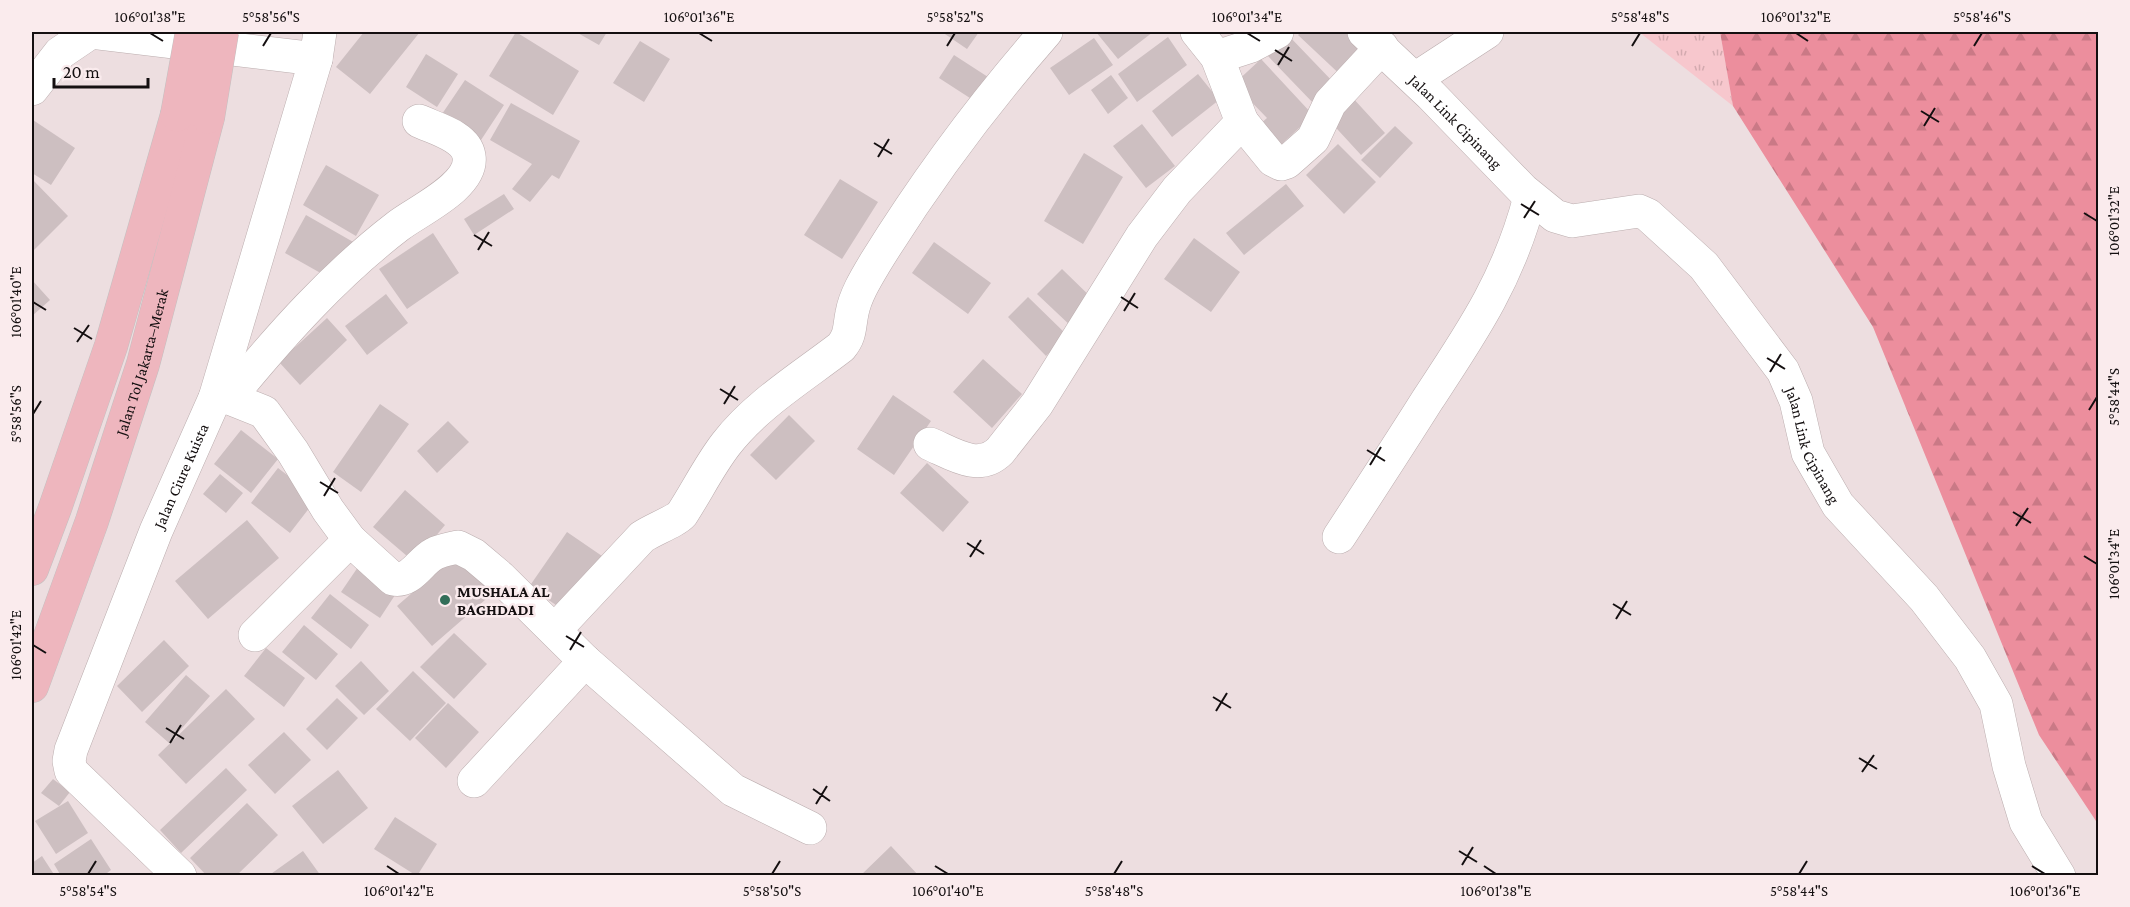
<svg xmlns="http://www.w3.org/2000/svg" width="2130" height="907" font-family="'Crimson Pro',serif">
  <style>
    .grass { fill: url(#grass-tufts) }
    .forest { fill: url(#forest-firs) }
    .building { fill: #cdbfc1 }
    .lines { fill: none; stroke-linecap: round; stroke-linejoin: round }
    .minor-casing { stroke: #bbadae; stroke-width: 34 }
    .motorway-casing { stroke: #c2c1c1; stroke-width: 34 }
    .minor { stroke: #fff; stroke-width: 33 }
    .motorway { stroke: #eeb6be; stroke-width: 33 }
    .motorway-bridge-casing { stroke: #c2c1c1; stroke-width: 34; stroke-linecap: butt }
    .motorway-bridge { stroke: #eeb6be; stroke-width: 33 }
    .ticks { fill: none; stroke: #140f10; stroke-width: 2 }
    .poi-dot { fill: #326e59; stroke: #faebed; stroke-width: 2 }
    .labels { text-anchor: middle; dominant-baseline: central; stroke-width: 5; stroke-linejoin: round; paint-order: stroke }
    .street-label { font-size: 16px; fill: #140f10; stroke: #faebed }
    .poi-label { font-size: 16px; font-weight: bold; fill: #140f10; stroke: #faebed; text-anchor: start }
    .neatline { fill: none; stroke: #140f10; stroke-width: 2 }
    .ticks-label { font-size: 15px; text-anchor: middle; fill: #140f10 }
  </style>
  <defs>
    <pattern id="grass-tufts" width="24" height="20" patternUnits="userSpaceOnUse" patternTransform="scale(1.5)"><rect width="24" height="20" fill="#f7c7cd"/><path d="M3 7l-1-3M5 7V3M7 7l1-3M15 17l-1-3M17 17v-4M19 17l1-3" fill="none" stroke="#d3aaaf"/></pattern>
    <pattern id="forest-firs" width="22" height="20" patternUnits="userSpaceOnUse" patternTransform="scale(1.5)"><rect width="22" height="20" fill="#ec8e9d"/><path d="M5 1l3.5 6h-7zM16 11l3.5 6h-7z" fill="#ca7986"/></pattern>
  </defs>
  <rect width="100%" height="100%" fill="#eddee0"/>
  <!-- grass -->
  <path class="grass" d="M1639,32h81l13,74z"/>
  <!-- forest -->
  <path class="forest" d="M1720,32h378v792l-59,-89 -166,-408 -140,-221z"/>
  <!-- building -->
  <path class="building" d="M364,32h56l-50,62 -34,-27z
    M516,32l63,39 -26,44 -64,-39z
    M576,32h31l-8,13z
    M942,32h37l-12,17z
    M1096,32h57l-35,27z
    M1301,32h45l25,24 -24,25 -49,-46z
    M1288,35l48,50 -21,20 -48,-50z
    M1168,37l19,28 -50,37 -19,-28z
    M1094,38l19,27 -44,30 -19,-27z
    M640,41l30,18 -26,43 -31,-19z
    M426,54l32,20 -21,33 -31,-20z
    M954,55l34,22 -15,23 -34,-22z
    M1261,59l52,56 -40,37 -20,-22 14,-12 -33,-34z
    M1198,74l21,26 -47,37 -20,-26z
    M1111,75l17,23 -20,16 -17,-24z
    M465,80l39,25 -23,35 -39,-26z
    M1351,96l34,37 -24,22 -34,-37z
    M511,103l69,38 -21,38 -7,-4 -22,27 -18,-13 20,-25 -42,-24z
    M33,120l42,28 -24,37 -19,-12z
    M1142,124l33,42 -29,22 -33,-42z
    M1395,126l18,17 -33,35 -19,-18z
    M1338,144l38,38 -32,32 -38,-39z
    M1084,153l39,24 -40,67 -39,-23z
    M326,165l53,30 -23,41 -53,-31z
    M32,179l36,37 -36,36z
    M840,179l38,23 -36,57 -38,-24z
    M1286,184l18,22 -60,49 -18,-22z
    M504,194l10,15 -40,26 -10,-16z
    M306,215l49,28 -22,37 -48,-27z
    M433,233l26,40 -52,36 -28,-40z
    M1194,238l46,34 -29,40 -47,-33z
    M934,242l57,41 -23,31 -56,-41z
    M1062,269l35,34 -24,25 -36,-34z
    M32,280l18,20 -18,16z
    M386,294l22,29 -41,32 -22,-29z
    M1028,297l39,38 -21,21 -38,-39z
    M327,318l20,22 -47,45 -21,-23z
    M983,359l39,35 -30,34 -39,-36z
    M893,395l38,26 -37,54 -37,-26z
    M380,404l29,20 -48,68 -28,-20z
    M789,415l26,26 -39,39 -26,-25z
    M448,421l21,21 -32,31 -20,-22z
    M241,430l37,29 -27,34 -37,-29z
    M927,463l42,39 -26,30 -43,-39z
    M278,468l39,30 -27,35 -39,-30z
    M220,474l23,19 -17,20 -23,-19z
    M405,490l40,35 -31,37 -41,-35z
    M247,520l32,38 -71,61 -33,-38z
    M567,532l35,24 -37,55 -36,-24z
    M458,553l35,40 -61,53 -35,-40z
    M358,567l39,25 -17,26 -39,-26z
    M330,594l39,31 -18,24 -40,-31z
    M304,625l34,29 -22,26 -34,-28z
    M454,633l33,31 -33,35 -34,-32z
    M164,640l25,26 -47,46 -25,-26z
    M266,648l39,30 -21,29 -40,-31z
    M361,661l28,30 -25,24 -29,-29z
    M413,671l33,32 -36,38 -34,-32z
    M186,675l24,21 -41,47 -24,-21z
    M226,689l29,30 -69,65 -28,-29z
    M337,698l21,20 -31,32 -21,-21z
    M448,703l31,29 -33,36 -31,-30z
    M284,732l27,28 -36,34 -27,-29z
    M226,768l21,22 -66,63 -21,-23z
    M338,770l30,38 -45,36 -31,-38z
    M53,779l17,13 -11,14 -18,-13z
    M68,801l20,32 -32,21 -21,-33z
    M247,803l31,32 -42,41h-29l-17,-18z
    M395,817l42,27 -20,32 -43,-27z
    M91,839l20,31 -8,6h-42l-7,-12z
    M891,846l28,30h-59z
    M303,851l18,25h-53z
    M42,856l13,20h-23v-13z"/>
  <g class="lines">
    <!-- minor casing -->
    <g class="minor-casing">
      <g id="minor">
        <path id="s1" d="M1364,32l67,63 92,95 32,26 17,5 67,-10 9,4 56,51 79,105 13,30 12,52 30,52 86,93 46,60 26,46 13,62 17,56 33,54"/>
        <path d="M1217,57l34,-11 26,-14"/>
        <path d="M1415,79l72,-47"/>
        <path d="M32,89l28,-36 31,-21 225,27"/>
        <path d="M1242,122l31,38 8,4 6,-2 26,-23 17,-36 52,-56"/>
        <path d="M215,398h14l35,14 29,40 35,58 22,30 43,39c18,4 27,-18 41,-25 7,-4 16,-5 24,-7l16,8 26,22 85,84 148,129 77,38"/>
        <path d="M229,398c51,-62 105,-123 169,-172 19,-15 76,-40 71,-70 -3,-20 -33,-27 -50,-35"/>
        <path d="M930,444c23,10 49,28 70,7l37,-47 105,-168 35,-46 65,-68 -25,-65 -20,-25"/>
        <path d="M1339,537c30,-46 60,-92 89,-138 45,-68 81,-121 102,-202"/>
        <path d="M555,630l87,-93c10,-7 34,-16 40,-23 15,-23 27,-48 44,-70 30,-39 76,-67 115,-97 10,-12 8,-20 11,-34 3,-17 14,-35 23,-50 50,-81 108,-159 171,-231"/>
        <path d="M255,635l95,-95"/>
        <path d="M474,781l111,-120"/>
        <path id="s2" d="M180,876l-109,-105 -2,-10 2,-11 85,-219 59,-133 101,-339 4,-27"/>
      </g>
    </g>
    <!-- motorway casing -->
    <g class="motorway-casing">
      <g id="motorway">
        <path d="M32,569l23,-61 56,-162 66,-231"/>
        <path id="s3" d="M32,686l60,-165 51,-157 65,-247"/>
      </g>
    </g>
    <!-- minor -->
    <use href="#minor" class="minor"/>
    <!-- motorway -->
    <use href="#motorway" class="motorway"/>
    <!-- motorway-bridge casing -->
    <g class="motorway-bridge-casing">
      <path id="motorway-bridge" d="M177,115l15,-83
        M208,117l14,-85"/>
    </g>
    <!-- motorway-bridge -->
    <use href="#motorway-bridge" class="motorway-bridge"/>
  </g>
  <!-- ticks -->
  <path class="ticks" d="M150,33l13,8M699,33l13,8M1247,33l13,8M1796,33l12,8M263,46l8,-13M947,46l8,-13M1632,46l8,-13M1974,46l8,-13M1275,50l17,11M1278,65l11,-18M1921,111l18,11M1924,126l11,-18M874,143l18,11M878,157l11,-18M1521,204l18,11M2084,213l13,8M1524,218l11,-17M474,235l18,11M478,250l11,-18M1121,297l17,11M33,302l13,8M1124,311l11,-18M74,328l18,11M77,342l12,-17M1767,358l18,11M1770,372l11,-18M720,389l18,11M724,404l11,-18M2089,410l8,-13M33,414l8,-13M1367,450l18,11M1370,465l11,-18M320,482l18,11M324,496l11,-18M2013,512l18,11M2016,526l12,-18M967,543l17,11M2084,556l13,8M970,557l11,-17M1613,604l18,11M1616,619l11,-18M566,636l18,11M33,645l13,8M570,650l11,-18M1213,697l18,11M1216,711l11,-18M166,728l18,11M170,743l11,-18M1859,758l18,11M1862,772l12,-17M813,789l17,12M816,804l11,-18M1459,851l18,11M1462,865l11,-18M387,866l12,8M935,866l13,8M1484,866l12,8M2032,866l13,8M88,874l8,-13M772,874l8,-13M1114,874l8,-13M1799,874l8,-13"/>
  <!-- markers -->
  <circle class="poi-dot" cx="445" cy="600" r="6"/>
  <g class="labels">
    <!-- street labels -->
    <g class="street-label">
      <text stroke="none"><textPath href="#s1" startOffset="128">Jalan Link Cipinang</textPath></text>
      <text stroke="none"><textPath href="#s3" startOffset="342">Jalan Tol Jakarta–Merak</textPath></text>
      <text stroke="none"><textPath href="#s1" startOffset="648">Jalan Link Cipinang</textPath></text>
      <text stroke="none"><textPath href="#s2" startOffset="468">Jalan Ciure Kuista</textPath></text>
    </g>
    <!-- poi labels -->
    <g class="poi-label">
      <text x="457" y="591">MUSHALA AL<tspan x="457" dy="18">BAGHDADI</tspan></text>
    </g>
  </g>
  <!-- border -->
  <rect width="2130" height="907" fill="none" stroke="#faebed" stroke-width="66"/>
  <!-- scale -->
  <path d="M54 78v9h94v-9" fill="none" stroke="#140f10" stroke-width="3"/>
  <text x="63" y="78" font-size="18" fill="#140f10" stroke="#faebed" stroke-width="4.5" paint-order="stroke">20 m</text>
  <rect x="33" y="33" width="2064" height="841" class="neatline"/>
  <g class="ticks-label">
    <text x="150" y="22">106°01'38"E</text>
    <text x="271" y="22">5°58'56"S</text>
    <text x="699" y="22">106°01'36"E</text>
    <text x="955" y="22">5°58'52"S</text>
    <text x="1247" y="22">106°01'34"E</text>
    <text x="1640" y="22">5°58'48"S</text>
    <text x="1796" y="22">106°01'32"E</text>
    <text x="1982" y="22">5°58'46"S</text>
    <text transform="translate(2114 221) rotate(-90)" y="5">106°01'32"E</text>
    <text transform="translate(16 302) rotate(-90)" y="5">106°01'40"E</text>
    <text transform="translate(2114 397) rotate(-90)" y="5">5°58'44"S</text>
    <text transform="translate(16 414) rotate(-90)" y="5">5°58'56"S</text>
    <text transform="translate(2114 564) rotate(-90)" y="5">106°01'34"E</text>
    <text transform="translate(16 645) rotate(-90)" y="5">106°01'42"E</text>
    <text x="88" y="896">5°58'54"S</text>
    <text x="399" y="896">106°01'42"E</text>
    <text x="772" y="896">5°58'50"S</text>
    <text x="948" y="896">106°01'40"E</text>
    <text x="1114" y="896">5°58'48"S</text>
    <text x="1496" y="896">106°01'38"E</text>
    <text x="1799" y="896">5°58'44"S</text>
    <text x="2045" y="896">106°01'36"E</text>
  </g>
</svg>
